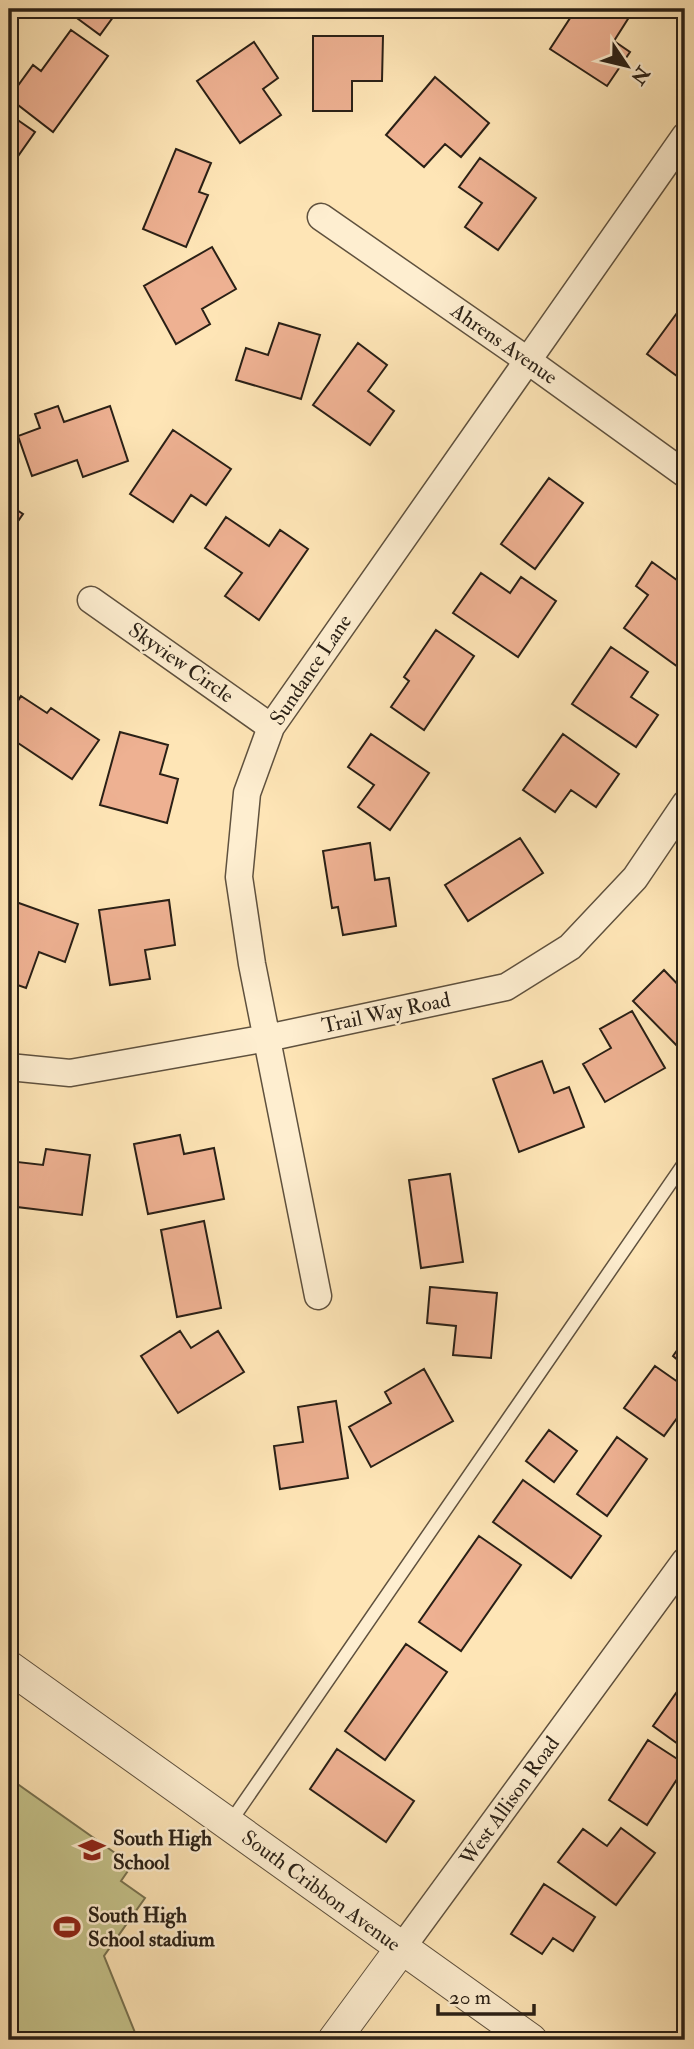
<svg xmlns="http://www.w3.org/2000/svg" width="694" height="2049" font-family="'IM FELL Double Pica',serif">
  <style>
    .green { fill: #c5c38b; stroke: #787250; stroke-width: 2 }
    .building { fill: #eeb192; stroke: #2a2016; stroke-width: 2 }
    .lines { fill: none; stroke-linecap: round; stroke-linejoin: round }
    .service-casing { stroke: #5f513e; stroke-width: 15 }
    .minor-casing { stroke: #5f513e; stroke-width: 29 }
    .tertiary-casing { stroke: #5f513e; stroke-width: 34 }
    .service { stroke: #feeed0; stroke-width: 12 }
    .minor { stroke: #feeed0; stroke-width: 26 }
    .tertiary { stroke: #feeed0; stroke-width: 32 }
    .labels { text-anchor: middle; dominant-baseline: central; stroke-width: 5; stroke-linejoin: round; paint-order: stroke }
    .street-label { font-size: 21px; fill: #2a2016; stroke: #feeed0 }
    .poi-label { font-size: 21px; font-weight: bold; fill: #2a2016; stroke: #feeed0; text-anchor: start }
  </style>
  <rect width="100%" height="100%" fill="#fee5b6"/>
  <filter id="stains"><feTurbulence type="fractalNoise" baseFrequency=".00286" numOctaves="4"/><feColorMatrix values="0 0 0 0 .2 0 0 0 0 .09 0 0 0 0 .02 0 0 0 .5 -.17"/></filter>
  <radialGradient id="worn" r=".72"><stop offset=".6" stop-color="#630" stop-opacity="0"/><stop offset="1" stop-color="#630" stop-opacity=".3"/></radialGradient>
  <!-- green -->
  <path class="green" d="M9,1778l123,87 -11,16 24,17 -41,58 34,84h-129z"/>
  <!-- building -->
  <path class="building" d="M72,9h47l-19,26 -30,-22z
    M576,9h54l3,2 -19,30 16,11 -23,34 -57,-37z
    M71,30l37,26 -55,76 -44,-34 24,-33 8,6z
    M313,36h70l-1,45h-30v30h-39z
    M254,42l24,36 -15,11 18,26 -41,28 -43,-62z
    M435,77l54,46 -28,34 -16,-13 -21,23 -38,-32z
    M9,114l26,18 -26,37z
    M176,149l35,14 -12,29 9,3 -22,52 -43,-18z
    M480,158l56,40 -38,52 -33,-23 17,-24 -23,-16z
    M212,247l24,42 -34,20 8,15 -34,20 -32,-58z
    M685,302v80l-38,-28z
    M279,323l41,12 -19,64 -65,-19 10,-32 22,7z
    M358,343l29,22 -19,26 26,20 -24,34 -57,-40z
    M58,406l6,16 46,-16 18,55 -45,16 -6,-17 -45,16 -14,-40 22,-8 -5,-14z
    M173,430l58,39 -25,36 -15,-10 -18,27 -43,-28z
    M549,478l34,25 -48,66 -34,-25z
    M9,505l14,9 -14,20z
    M226,517l43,29 11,-16 28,19 -49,71 -34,-24 17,-23 -37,-25z
    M652,562l33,24v31l-4,6 4,3v46l-61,-44 24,-33 -12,-9z
    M481,573l29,20 11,-16 35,24 -38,56 -65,-44z
    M436,630l38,26 -50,74 -33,-23 18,-26 -5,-4z
    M611,647l37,25 -17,25 27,18 -22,32 -64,-43z
    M21,696l26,17 4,-5 48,32 -27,39 -63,-42v-22z
    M120,732l48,13 -8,29 18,5 -11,44 -67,-18z
    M371,734l58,39 -39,57 -32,-23 16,-22 -26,-18z
    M563,734l56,40 -23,33 -25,-17 -16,22 -32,-22z
    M520,838l23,35 -75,48 -23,-36z
    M370,843l5,37 14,-2 7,48 -53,9 -5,-28 -6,1 -9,-57z
    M169,900l6,45 -30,5 5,29 -40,6 -11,-75z
    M16,902l62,22 -13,38 -26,-10 -13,36 -17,-6v-62z
    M664,970l21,22v62l-52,-53z
    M632,1011l33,57 -60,34 -22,-38 28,-16 -11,-19z
    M542,1061l12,32 15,-6 15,40 -65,25 -26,-73z
    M180,1135l4,19 30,-6 10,51 -76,15 -14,-70z
    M46,1149l44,6 -8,60 -73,-9v-45l34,4z
    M450,1174l13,88 -42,6 -12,-88z
    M204,1221l17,87 -44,9 -16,-87z
    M430,1287l67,6 -6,65 -38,-3 3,-29 -29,-3z
    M180,1331l11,17 27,-17 26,41 -66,41 -37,-57z
    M685,1339v27l-12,-10z
    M655,1366l30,21v20l-21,29 -40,-28z
    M424,1369l29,52 -82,46 -22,-40 42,-24 -6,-11z
    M336,1401l12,77 -68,11 -6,-43 29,-4 -5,-35z
    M549,1430l28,21 -23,31 -28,-21z
    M617,1437l30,22 -40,57 -30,-22z
    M523,1480l78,56 -30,42 -78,-56z
    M479,1536l42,29 -60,86 -42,-29z
    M406,1644l41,28 -62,88 -40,-29z
    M681,1686l4,3v60l-32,-23z
    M648,1740l37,24v3l-38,58 -38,-25z
    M337,1749l77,52 -28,41 -76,-53z
    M621,1828l34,25 -39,52 -58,-43 25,-33 24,17z
    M544,1884l51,33 -22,34 -20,-13 -11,16 -31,-20z"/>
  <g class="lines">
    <!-- service casing -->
    <g class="service-casing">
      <path id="service" d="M229,1824l456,-662"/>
    </g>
    <!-- minor casing -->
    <g class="minor-casing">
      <path id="minor" d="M321,217l206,143 158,114
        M91,600l180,127
        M9,1067l61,6 197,-35 239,-51 64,-40 65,-69 50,-74
        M318,1296l-66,-332 -13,-87 8,-84 24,-66 414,-591
        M401,1949l284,-388"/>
    </g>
    <!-- tertiary casing -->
    <g class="tertiary-casing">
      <path id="tertiary" d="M9,1667l522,373
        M334,2040l67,-91"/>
    </g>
    <!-- service -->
    <use href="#service" class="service"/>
    <!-- minor -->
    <use href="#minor" class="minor"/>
    <!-- tertiary -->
    <use href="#tertiary" class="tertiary"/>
  </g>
  <!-- icons -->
  <defs>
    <g id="school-bare" transform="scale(2.1)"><path d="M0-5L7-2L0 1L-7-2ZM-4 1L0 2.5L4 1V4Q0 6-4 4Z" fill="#8f2418" stroke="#feeed0" stroke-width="2.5" paint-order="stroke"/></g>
    <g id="stadium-bare" transform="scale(2.1)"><path d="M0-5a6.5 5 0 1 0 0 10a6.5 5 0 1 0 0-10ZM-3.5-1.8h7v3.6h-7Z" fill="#8f2418" stroke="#feeed0" stroke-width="2.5" paint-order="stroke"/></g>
  </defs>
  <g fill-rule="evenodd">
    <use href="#school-bare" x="92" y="1850"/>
    <use href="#stadium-bare" x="67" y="1927"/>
  </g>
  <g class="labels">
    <!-- street labels -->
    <g class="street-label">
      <text transform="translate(504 344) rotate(35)">Ahrens Avenue</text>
      <text transform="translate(181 663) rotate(35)">Skyview Circle</text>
      <text transform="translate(311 670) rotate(-56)">Sundance Lane</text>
      <text transform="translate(386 1013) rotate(-12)">Trail Way Road</text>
      <text transform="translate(510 1801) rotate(-54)">West Allison Road</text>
      <text transform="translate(321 1891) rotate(36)">South Cribbon Avenue</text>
    </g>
    <!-- poi labels -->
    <g class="poi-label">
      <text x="113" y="1838">South High<tspan x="113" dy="24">School</tspan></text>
      <text x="88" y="1915">South High<tspan x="88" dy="24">School stadium</tspan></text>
    </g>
  </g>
  <!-- margin -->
  <rect width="694" height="2049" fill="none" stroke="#fee5b6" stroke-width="35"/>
  <rect x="10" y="10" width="673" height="2028" fill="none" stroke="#2a2016" stroke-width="3.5"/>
  <rect x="18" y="18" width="659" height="2014" fill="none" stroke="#2a2016" stroke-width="2"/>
  <!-- north arrow -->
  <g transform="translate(627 66) rotate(125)" stroke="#feeed0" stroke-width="5" paint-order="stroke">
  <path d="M0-5L12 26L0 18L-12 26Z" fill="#2a2016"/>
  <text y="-10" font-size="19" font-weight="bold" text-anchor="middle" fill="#2a2016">N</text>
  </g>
  <!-- scale -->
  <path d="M438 2004v10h96v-10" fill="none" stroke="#2a2016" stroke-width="3.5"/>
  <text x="449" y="2004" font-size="21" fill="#2a2016" stroke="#feeed0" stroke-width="5" paint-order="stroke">20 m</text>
  <rect width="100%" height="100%" filter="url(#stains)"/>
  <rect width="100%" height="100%" fill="url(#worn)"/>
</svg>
